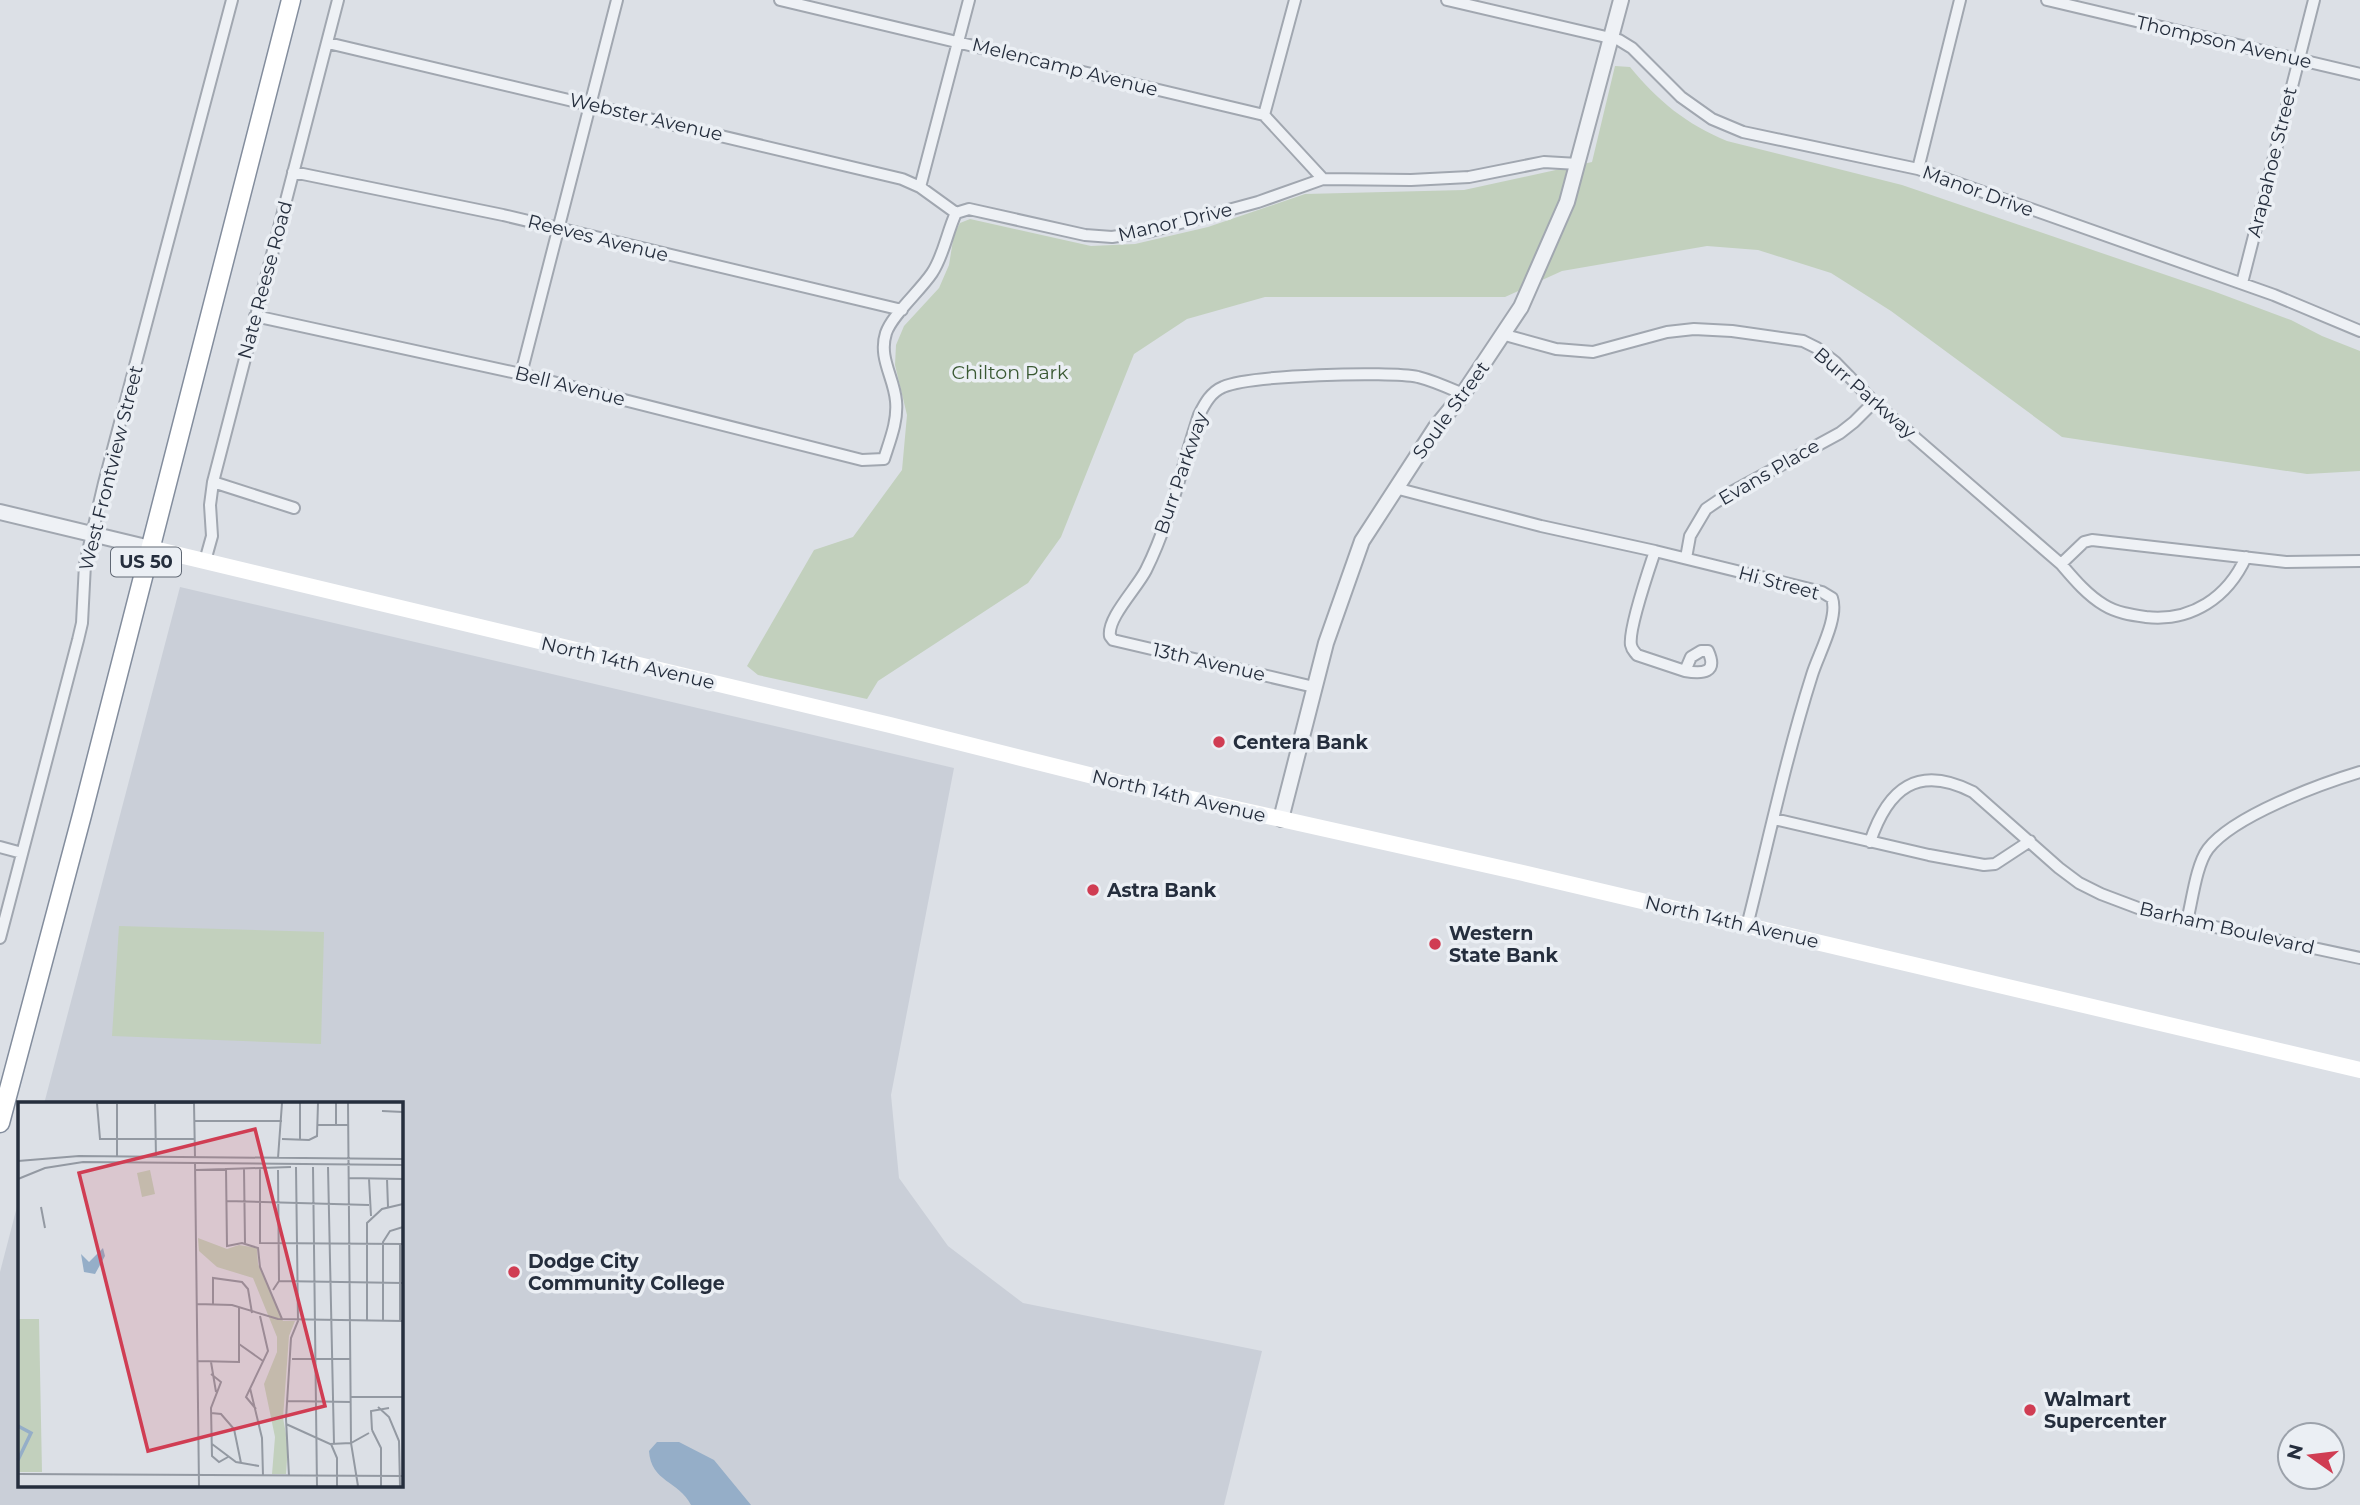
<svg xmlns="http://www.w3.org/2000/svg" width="2360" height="1505" font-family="Montserrat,sans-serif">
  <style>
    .built { fill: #cacfd8 }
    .green { fill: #c2d0bd }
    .water { fill: #95aec8 }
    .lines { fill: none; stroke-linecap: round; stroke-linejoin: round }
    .minor-casing { stroke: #a1a7b0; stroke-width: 14 }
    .tertiary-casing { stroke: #a1a7b0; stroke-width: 18 }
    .trunk-casing { stroke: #838d9d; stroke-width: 21 }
    .minor { stroke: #eef1f5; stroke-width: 10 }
    .tertiary { stroke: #eef1f5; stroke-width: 14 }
    .secondary { stroke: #fff; stroke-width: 16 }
    .trunk { stroke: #fff; stroke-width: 18 }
    .poi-dot { fill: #d03d53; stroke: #ebeff4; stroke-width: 2.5 }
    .labels { text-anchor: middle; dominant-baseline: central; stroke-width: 7; stroke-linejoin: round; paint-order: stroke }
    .shield { fill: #ebeff4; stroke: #606874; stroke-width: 2 }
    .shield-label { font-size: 18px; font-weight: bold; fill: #252e3d }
    .street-label { font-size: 19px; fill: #252e3d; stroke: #ebeff4 }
    .park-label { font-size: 19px; fill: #3a5933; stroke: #ebeff4 }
    .poi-label { font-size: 19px; font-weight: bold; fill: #252e3d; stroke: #ebeff4; text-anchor: start }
    .inset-river { fill: none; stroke: #95aec8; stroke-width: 3.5 }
    .inset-road { fill: none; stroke: #9399a2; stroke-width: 2 }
    .view { fill: #d03d53; fill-opacity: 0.15; stroke: #d03d53; stroke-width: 3.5 }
    .inset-edge { fill: none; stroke: #252e3d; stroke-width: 3.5 }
  </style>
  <rect width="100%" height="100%" fill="#dce0e6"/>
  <!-- built -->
  <path class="built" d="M180,587l774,181 -63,327 8,83 49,68 75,57 239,48 -38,154h-1224v-233l19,-73v287h382v-382h-357z"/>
  <!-- green -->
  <path class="green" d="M1615,66l15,1c28,34 56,57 97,74l175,44 311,106 78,29 31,16 38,15v120l-53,3 -245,-37 -171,-126 -60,-38 -73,-23 -51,-4 -145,25 -57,26h-240l-78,22 -53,35 -73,183 -33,46 -150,98 -11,18 -109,-24 -11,-9 67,-116 39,-13 49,-67 5,-55 -12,-50 1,-20 8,-19 35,-38 10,-23 5,-31 6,-11 10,-4 121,27 44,-2 73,-17 97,-33 159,-4 128,-28z
    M119,926l205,6 -3,112 -209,-8z"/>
  <!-- water -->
  <path class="water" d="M657,1442h22l35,18 37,45h-60c-12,-24 -40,-23 -42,-54z"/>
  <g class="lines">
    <!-- minor casing -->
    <g class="minor-casing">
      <path id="minor" d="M780,0l484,115 59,64
        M1447,0l172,40 13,8 49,49 31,22 31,13 175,37 356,126 86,36
        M2047,0l313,74
        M328,43l574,136 18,8 36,26
        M1264,115l31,-115
        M1918,169l42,-169
        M293,172l210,43 399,95
        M920,187l49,-187
        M2242,283l72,-283
        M255,316l266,58 341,86 22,-1c6,-19 14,-38 12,-58 -2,-24 -18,-43 -10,-68 6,-18 34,-42 46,-60 12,-18 15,-41 24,-60l13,-4 116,26 27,2 39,-6 107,-29 65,-23 88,1 58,-3 75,-15 34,2
        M1505,335l51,14 37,3 74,-20 27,-3 38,2 71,10 14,7 18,14 39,40 187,162c12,14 26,31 43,41 13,8 28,10 42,12 46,5 82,-20 100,-60
        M521,374l96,-374
        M213,482l81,26
        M1395,488l146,38 114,25 167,41 10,6c7,20 -14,57 -20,77 -26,82 -44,168 -65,251
        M1655,551c-6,18 -27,79 -24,94 1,5 3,6 6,10l48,16
        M1686,558l4,-22 16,-27 22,-15 112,-61 14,-11 20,-20
        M205,561l7,-25 -2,-31 3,-23 125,-482
        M2061,564l23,-22 8,-2 194,22 74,-1
        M1701,651h7c10,22 -5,23 -23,20l6,-14z
        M1314,687l-201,-47 -3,-4c-3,-18 27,-48 36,-66 24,-48 36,-104 53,-155 6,-12 12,-23 24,-28 26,-12 165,-16 195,-10 16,4 31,11 45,17
        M1774,819l155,36 55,10 11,-1 35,-23
        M1870,842c18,-54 48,-78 103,-50l86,76 20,15 22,11 45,17 41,10 173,37
        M0,847l22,6
        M2187,921c5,-19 9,-56 21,-72 25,-33 112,-65 152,-77
        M0,938l78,-298 4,-17 3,-59 19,-81 128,-483"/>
    </g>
    <!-- tertiary casing -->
    <g class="tertiary-casing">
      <path id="tertiary" d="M0,512l150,36
        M1281,819l45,-176 36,-102 74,-114 27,-33 58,-87 46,-105 54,-202"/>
    </g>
    <!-- trunk casing -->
    <g class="trunk-casing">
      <path id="trunk" d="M0,1123l82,-308 209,-815"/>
    </g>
    <!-- minor -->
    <use href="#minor" class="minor"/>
    <!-- tertiary -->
    <use href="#tertiary" class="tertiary"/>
    <!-- secondary -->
    <path class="secondary" d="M150,548l740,177 239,60 394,88 837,197"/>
    <!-- trunk -->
    <use href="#trunk" class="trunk"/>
  </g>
  <!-- markers -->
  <g class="poi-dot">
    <circle cx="1219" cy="742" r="7"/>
    <circle cx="1093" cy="890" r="7"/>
    <circle cx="1435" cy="944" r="7"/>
    <circle cx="514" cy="1272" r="7"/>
    <circle cx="2030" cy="1410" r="7"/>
  </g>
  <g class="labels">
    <!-- shield labels -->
    <rect class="shield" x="111" y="547.5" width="70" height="29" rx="5"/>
    <g class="shield-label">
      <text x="146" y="562">US 50</text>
    </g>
    <!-- street labels -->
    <g class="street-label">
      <text transform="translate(2224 42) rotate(13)">Thompson Avenue</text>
      <text transform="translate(1065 67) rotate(14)">Melencamp Avenue</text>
      <text transform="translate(646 117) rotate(13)">Webster Avenue</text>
      <text transform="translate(2272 162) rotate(-76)">Arapahoe Street</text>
      <text transform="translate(1978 191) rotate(20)">Manor Drive</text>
      <text transform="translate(1175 222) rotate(-13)">Manor Drive</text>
      <text transform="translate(598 238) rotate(14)">Reeves Avenue</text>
      <text transform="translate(265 280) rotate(-75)">Nate Reese Road</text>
      <text transform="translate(570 386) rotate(14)">Bell Avenue</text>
      <text transform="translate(1865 393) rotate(41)">Burr Parkway</text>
      <text transform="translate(1451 410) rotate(-54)">Soule Street</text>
      <text transform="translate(111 468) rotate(-76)">West Frontview Street</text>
      <text transform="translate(1769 472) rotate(-30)">Evans Place</text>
      <text transform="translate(1181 473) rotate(-71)">Burr Parkway</text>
      <text transform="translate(1779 583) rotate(15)">Hi Street</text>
      <text transform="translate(1209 662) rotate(13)">13th Avenue</text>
      <text transform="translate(628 663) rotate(13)">North 14th Avenue</text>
      <text transform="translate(1179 796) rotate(13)">North 14th Avenue</text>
      <text transform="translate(1732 922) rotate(13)">North 14th Avenue</text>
      <text transform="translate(2227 928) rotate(13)">Barham Boulevard</text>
    </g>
    <!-- park labels -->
    <g class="park-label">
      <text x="1010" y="372">Chilton Park</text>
    </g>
    <!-- poi labels -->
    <g class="poi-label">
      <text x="1233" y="742">Centera Bank</text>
      <text x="1107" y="890">Astra Bank</text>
      <text x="1449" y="933">Western<tspan x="1449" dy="22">State Bank</tspan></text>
      <text x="528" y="1261">Dodge City<tspan x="528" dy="22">Community College</tspan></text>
      <text x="2044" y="1399">Walmart<tspan x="2044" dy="22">Supercenter</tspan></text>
    </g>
  </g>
  <!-- overview -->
  <g transform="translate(18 1102)">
    <rect width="385" height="385" fill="#dce0e6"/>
    <path d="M132,68l5,24 -13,3 -5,-24zM180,136l29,11 12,-4 18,3 1,16 25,57h12l-6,15 -6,82 5,27 -2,29h-14l3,-37 -11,-53 13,-32v-15l-24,-59 -36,-11 -18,-16zM0,217h21l3,153h-24z" fill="#c2d0bd"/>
    <path d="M85,146l2,8 -10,18 -11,-2 -3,-18 8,8z" fill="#95aec8"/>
    <path class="inset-river" d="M0,324l13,7 -13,27"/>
    <path class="inset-road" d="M79,1l3,36h95M79,1h97M99,1v53M137,1l1,54M176,1l1,55M282,1v37M318,1v22M330,1l3,340 7,43M364,9l21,1M177,19h87M300,23h30M264,37l27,1 8,-4 1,-33M260,56l4,-55M0,59l61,-5 324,3M177,61l4,323M295,65l4,319M310,65l6,277M208,66l1,78 15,-3 16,5 2,19 22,52M226,67l1,74M178,68l95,-3M331,76l54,1M0,77l27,-11 38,-6 320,3M351,77l2,37M369,77l1,28M209,99l142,4M23,105l4,21M242,141l143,1M242,142v-75M382,142v77M261,179l124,2M255,188l6,-9 -1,-111M179,202l35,1 46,14 125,2M195,202v-26l29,4 6,7 4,24M349,219v-98l15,-14 21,-5M365,219v-79l7,-11 13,-4M221,242l24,17M274,257h59M180,259l41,1v-55M193,260l5,30M193,272l10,8 -10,26 1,48 7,6 9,-5M232,286l12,50 1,38M333,295h52M270,299l63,1M360,305l11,10 10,24 1,45M238,307l-10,-12 22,-46 -8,-35M193,311l10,1 13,15 7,34M268,322l44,20 21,-1 18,-10M354,328l9,18v38M354,328l-1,-19 18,-3M194,342l24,18 23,4M313,342l6,14v28M0,372l385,2M271,374l-3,-57 5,-81 7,-17 -2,-154"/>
    <path class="view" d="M237,27l70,277 -177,45 -69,-278z"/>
    <rect width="385" height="385" class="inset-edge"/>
  </g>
  <!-- north arrow -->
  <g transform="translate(2311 1456) rotate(284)"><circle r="33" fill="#ebeff4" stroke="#9ca2ab" stroke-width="2"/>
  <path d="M0-5L12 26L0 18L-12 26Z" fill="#d03d53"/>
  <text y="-10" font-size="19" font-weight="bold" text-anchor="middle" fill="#252e3d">N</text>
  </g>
</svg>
